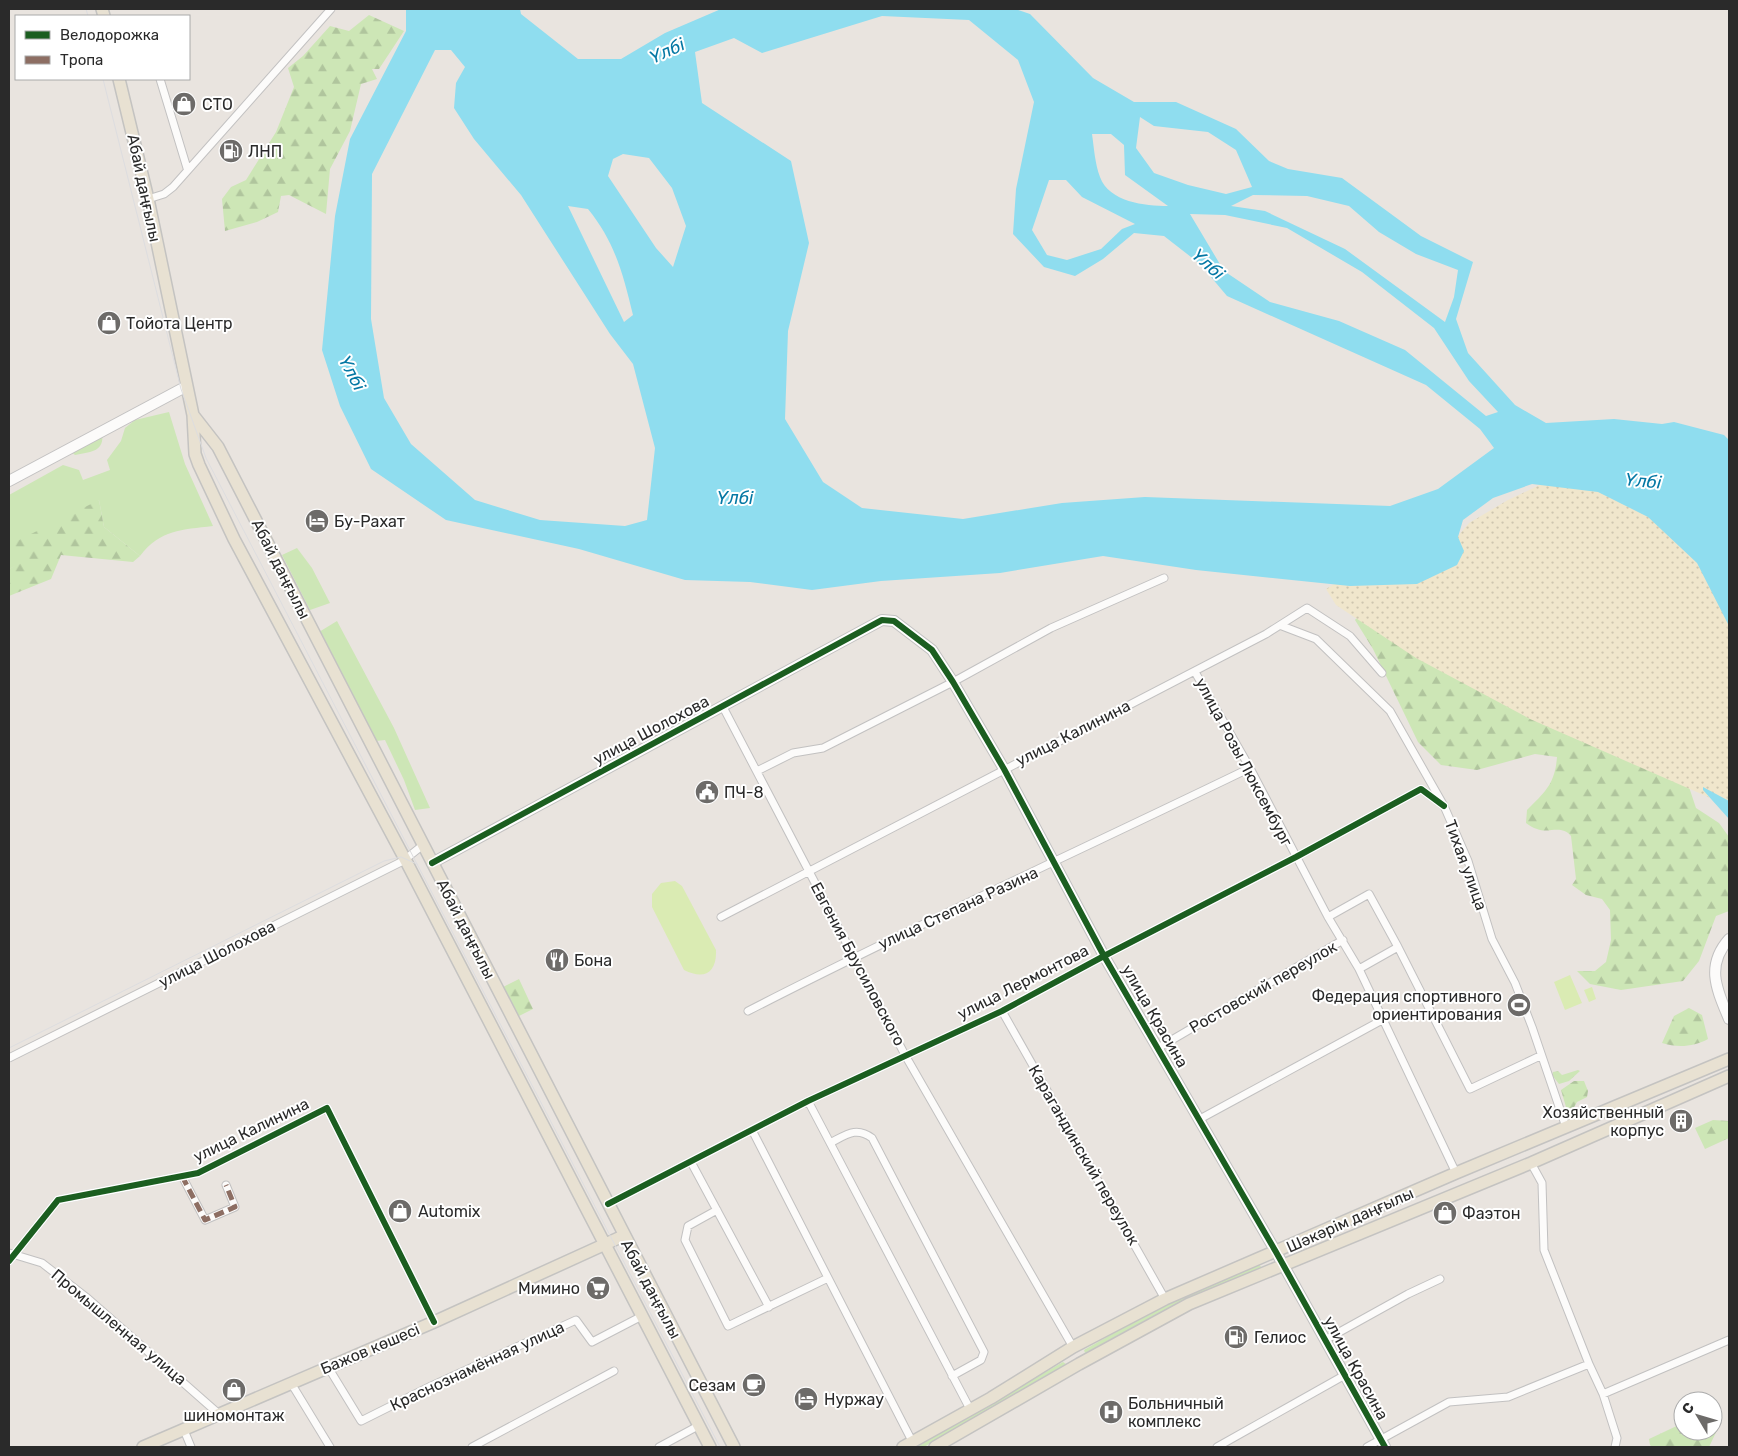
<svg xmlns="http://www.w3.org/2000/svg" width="1738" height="1456" font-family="Rubik,sans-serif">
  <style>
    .grass { fill: #cde6b6 }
    .forest { fill: url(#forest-firs) }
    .sand { fill: url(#sand-dots) }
    .pitch { fill: #daebb3 }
    .water { fill: #8fddef; fill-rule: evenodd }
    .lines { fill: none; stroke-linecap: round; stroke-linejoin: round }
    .street-casing { stroke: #c2c1c1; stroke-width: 9 }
    .secondary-casing { stroke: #c2c1c1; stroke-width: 12 }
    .primary-casing { stroke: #c4c3c1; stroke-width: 14 }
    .street { stroke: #fcfbfa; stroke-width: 7 }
    .secondary { stroke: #fcfbfa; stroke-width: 10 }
    .primary { stroke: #e8e1d2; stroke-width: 11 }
    .tram { stroke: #dddddf; stroke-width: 1 }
    .quiet { stroke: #8d6e63; stroke-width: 5; stroke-dasharray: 10 5; stroke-linecap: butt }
    .cycleway-casing { stroke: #fff; stroke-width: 9 }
    .cycleway { stroke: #1b5e20; stroke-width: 6 }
    .labels { text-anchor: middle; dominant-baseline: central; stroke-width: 4; stroke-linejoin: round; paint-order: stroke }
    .poi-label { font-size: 16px; fill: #2a2a2a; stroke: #fff; text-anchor: start }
    .street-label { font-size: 16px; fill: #2a2a2a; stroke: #fff }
    .water-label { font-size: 18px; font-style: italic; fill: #0578a4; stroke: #fff }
  </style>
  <defs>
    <pattern id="forest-firs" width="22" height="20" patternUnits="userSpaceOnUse" patternTransform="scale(1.25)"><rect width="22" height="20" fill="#cde6b6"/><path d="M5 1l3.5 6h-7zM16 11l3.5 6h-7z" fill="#b0c59d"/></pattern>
    <pattern id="sand-dots" width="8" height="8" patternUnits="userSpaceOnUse" patternTransform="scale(1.25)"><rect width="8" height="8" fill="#f0e6cc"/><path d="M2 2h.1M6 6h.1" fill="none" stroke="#cec5af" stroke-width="1.8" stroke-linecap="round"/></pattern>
  </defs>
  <rect width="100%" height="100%" fill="#e9e4df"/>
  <!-- grass -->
  <path class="grass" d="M169,412l16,52 28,62c-32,4 -52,3 -73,30l-36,-29 -5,-27 -79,64 -11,5v-74l54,-30 16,5 4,10 27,-10 -3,-10 14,-19 4,-13 10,-8z
    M102,432c3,20 -11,20 -27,23l-7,-6z
    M297,548l15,20 18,35 -20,7 -28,-55z
    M337,621l57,107 36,80 -15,2 -11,-30 -19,-40 -9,1 -57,-109z
    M1259,1264l2,3 -102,46 -74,40 -1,-3 72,-41z
    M1063,1362l3,2 -142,83h-9z"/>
  <!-- forest -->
  <path class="forest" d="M369,15l35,16 -25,38h-7l5,10 -16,5 -11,47 -20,38 -4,45 -37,-19 -8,1 -3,16 -21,10 -32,9 -3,-32 9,-12 15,-7 30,-48 18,-45 -6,-19 15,-12 27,-30 19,5z
    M99,500l5,27 36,29 -7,6 -72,-7 -10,24 -42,17v-27l11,-6 -7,-20z
    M1374,596l315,191 7,21 23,15 10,14v74l-13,5 -17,45 -16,20 -62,9 -31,-6 -13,-13h18l11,-9 5,-22 -1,-30 -8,-11 -16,-4 -14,-10 4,-6 -5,-43c-10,-12 -22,-2 -34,-7 -4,-1 -8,-4 -11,-6l1,-13c18,-18 28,-26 30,-53l-22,-3 -58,16 -36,-5 -23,-23 -45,-93 -18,-29z
    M519,979l14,30 -18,9 -14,-30z
    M1689,1008l13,7 6,24c-14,8 -31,9 -46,4l12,-27z
    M1578,1070l2,1 -11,10 -10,3 -7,-9 1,-3 5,-1 4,4z
    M1574,1081h10l4,10 -1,6 -10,5 -4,7 -7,-2 -5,-17z
    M1713,1120l16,1v17l-24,11 -10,-21z
    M1713,1419l7,5 -11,23h-57l-2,-2 -1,-6 34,-16v8h30z"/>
  <!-- sand -->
  <path class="sand" d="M1585,474l144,92v244l-14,-10 -185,-81 -114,-61 -80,-53 -10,-16 10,-6 106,-28 27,-32 39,-23 40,-19z"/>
  <!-- pitch -->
  <path class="pitch" d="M675,881l7,5 34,64c1,23 -12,30 -32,20l-32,-63v-13l9,-11z
    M1570,975l12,28 -17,7 -11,-28z
    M1592,987l4,12 -7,3 -5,-12z"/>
  <!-- water -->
  <path class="water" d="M406,9h114l1,5 57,45h43l44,-26 56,-24h294l15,5 63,64 41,24h42l60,27 33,32 19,8 54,9 79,58 52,26 -17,57 12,34 47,52 31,18 68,-4 48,5 12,-2 50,13 5,5v186l-32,-63 -49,-46 -50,-25 -66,-8 -39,14 -30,22 -5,17 6,14 -7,14 -40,19 -67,2 -154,-16 -93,-14 -103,17 -119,8 -69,9 -62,-8 -65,-2 -106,-31 -133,-29 -75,-51 -31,-63 -18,-56 13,-134 15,-77 56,-108zM882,16l87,4 49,40 16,42 -18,87 -3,45 31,33 31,9 28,-17 31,-26 30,3 36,28 27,32 199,89 54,44 14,19 -56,41 -48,17 -245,-9 -83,6 -99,16 -101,-11 -39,-26 -38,-63 3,-88 21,-88 -18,-82 -89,-58 -7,-51 39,-14 28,15zM435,50h16l14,17 -9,16 -2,25 20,31 47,56 89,139 23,30 22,84 -8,72 -22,6 -85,-6 -65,-20 -64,-56 -27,-46 -13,-79 1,-145zM1140,117l14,9 54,6 28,18 16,37 -26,7 -38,-9 -34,-12 -18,-25zM1092,134h19l13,11 1,30 43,31c-23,0 -59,-4 -68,-29 -5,-13 -6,-29 -8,-43zM623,154l26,4 23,30 14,38 -13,41 -17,-19 -48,-72 5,-17zM1049,180h17l16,17 53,27 -13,5 -21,20 -34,11 -20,-5 -15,-25zM1253,195l54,1 42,10 30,26 37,22 42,16 -4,27 -9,25 -100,-73 -80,-38 -34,-5zM568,206l20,3c27,33 35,65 45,106l-9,7zM1190,214l35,1 62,13 75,44 72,56 35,53 29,31 -12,4 -81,-66 -66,-29 -69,-19 -46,-31z
    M1703,787l26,14v18l-26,-29z"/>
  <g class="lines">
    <!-- street casing -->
    <g class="street-casing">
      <path id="street" d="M160,79l27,89
        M148,199l16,-5 9,-7 158,-178
        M1282,626l34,13 74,72 54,95 24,55 24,78 23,44 17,44 34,100
        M1195,672l55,96 78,149 31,52 97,204
        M723,707l182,348 168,292
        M757,771l36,-18 30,-5 130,-66 98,-54 113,-50
        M721,917l545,-283 41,-26 43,28 32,37
        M1328,917l41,-23 29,53 72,142 70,-33
        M1359,969l39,-22
        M748,1011c165,-85 335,-162 502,-243
        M1002,1011l163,288
        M1158,1048l185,-108
        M9,1058l394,-197 20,-16
        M808,1101l162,308
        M1198,1120l186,-101
        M752,1130l160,311
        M830,1143c16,-8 26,-17 42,-5l112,214 -3,8 -29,16
        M691,1162l78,145
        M182,1176l23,44 30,-13 -9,-22
        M608,1204l200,-103 194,-90 102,-55 192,-99 125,-68 23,17
        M717,1210l-29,16 -3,14 43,86 100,-48
        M9,1253l33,10 44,34 134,118
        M9,1261l49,-61 140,-27 129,-65 107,214
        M1325,1340l83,-46 32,-15
        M1589,1364l14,30 126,-54
        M328,1367l33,54 70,-35 145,-66 16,22 50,-26
        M291,1383l39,64
        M1603,1394l14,44 -2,9
        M184,1430l7,17
        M472,1447l142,-76
        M659,1447l39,-21
        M1217,1447l128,-72
        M1367,1447l82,-45 59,-5 81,-33 -45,-114 -2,-67 -11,-20"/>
    </g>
    <!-- secondary casing -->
    <g class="secondary-casing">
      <path id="secondary" d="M9,481l178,-95
        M432,863l450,-243 12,1 38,29 21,32 51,87 100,187 172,296 109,195
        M1729,939c-24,27 -12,51 0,80"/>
    </g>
    <!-- primary casing -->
    <g class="primary-casing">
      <path id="primary" d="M102,9l2,7
        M119,79l29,120 45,216 2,39 4,11 35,74 172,322 304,586
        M193,415l25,32 516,1000
        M143,1447l291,-125 189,-86
        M903,1447l88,-49 82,-51 92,-48 291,-126 273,-114
        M935,1447l144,-83 110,-60 342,-141 198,-87"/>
    </g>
    <!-- street -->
    <use href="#street" class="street"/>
    <!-- secondary -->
    <use href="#secondary" class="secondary"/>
    <!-- primary -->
    <use href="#primary" class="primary"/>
    <!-- tram -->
    <path class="tram" d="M86,9l2,7
      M103,79l78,310 25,69 514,989
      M9,1048l375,-187 17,-4 16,7"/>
    <!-- quiet -->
    <path class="quiet" d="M182,1176l23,44 30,-13 -9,-22"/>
    <!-- cycleway casing -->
    <g class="cycleway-casing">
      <path id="cycleway" d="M432,863l450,-243 12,1 38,29 21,32 51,87 100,187 172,296 109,195
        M608,1204l200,-103 194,-90 102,-55 192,-99 125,-68 23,17
        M9,1261l49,-61 140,-27 129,-65 107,214"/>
    </g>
    <!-- cycleway -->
    <use href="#cycleway" class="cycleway"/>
  </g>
  <!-- icons -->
  <defs>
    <g id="shop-disc" transform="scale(1.25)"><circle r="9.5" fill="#6d6b69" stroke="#fff"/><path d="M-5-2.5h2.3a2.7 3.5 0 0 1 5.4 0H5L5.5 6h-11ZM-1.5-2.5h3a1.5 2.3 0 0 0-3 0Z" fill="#fff"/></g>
    <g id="fuel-disc" transform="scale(1.25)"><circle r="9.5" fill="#6d6b69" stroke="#fff"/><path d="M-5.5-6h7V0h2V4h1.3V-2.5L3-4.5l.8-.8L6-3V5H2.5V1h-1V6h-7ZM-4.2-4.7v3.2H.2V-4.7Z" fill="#fff"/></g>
    <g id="hotel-disc" transform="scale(1.25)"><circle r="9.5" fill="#6d6b69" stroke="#fff"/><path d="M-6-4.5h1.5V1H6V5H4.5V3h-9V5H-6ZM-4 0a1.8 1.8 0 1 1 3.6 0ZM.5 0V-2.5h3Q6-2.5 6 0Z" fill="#fff"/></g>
    <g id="civic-disc" transform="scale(1.25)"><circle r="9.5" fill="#6d6b69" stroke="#fff"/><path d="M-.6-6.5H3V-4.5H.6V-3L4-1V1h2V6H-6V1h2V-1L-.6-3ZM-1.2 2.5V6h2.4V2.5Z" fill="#fff"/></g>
    <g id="restaurant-disc" transform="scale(1.25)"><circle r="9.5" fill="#6d6b69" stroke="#fff"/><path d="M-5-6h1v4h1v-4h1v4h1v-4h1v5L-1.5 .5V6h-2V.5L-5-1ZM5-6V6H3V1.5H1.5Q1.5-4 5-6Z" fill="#fff"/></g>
    <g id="stadium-disc" transform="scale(1.25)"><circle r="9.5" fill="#6d6b69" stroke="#fff"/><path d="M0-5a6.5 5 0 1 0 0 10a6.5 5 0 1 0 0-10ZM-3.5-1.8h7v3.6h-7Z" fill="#fff"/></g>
    <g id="building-disc" transform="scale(1.25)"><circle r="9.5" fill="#6d6b69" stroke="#fff"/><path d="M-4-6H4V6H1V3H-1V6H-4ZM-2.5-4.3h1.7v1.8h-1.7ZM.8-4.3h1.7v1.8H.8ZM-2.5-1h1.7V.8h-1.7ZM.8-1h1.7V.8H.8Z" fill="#fff"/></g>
    <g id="supermarket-disc" transform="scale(1.25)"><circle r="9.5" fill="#6d6b69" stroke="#fff"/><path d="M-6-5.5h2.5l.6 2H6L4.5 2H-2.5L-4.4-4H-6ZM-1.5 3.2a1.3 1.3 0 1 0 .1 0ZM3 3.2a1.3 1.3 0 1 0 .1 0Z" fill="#fff"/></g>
    <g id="cafe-disc" transform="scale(1.25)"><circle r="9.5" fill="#6d6b69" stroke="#fff"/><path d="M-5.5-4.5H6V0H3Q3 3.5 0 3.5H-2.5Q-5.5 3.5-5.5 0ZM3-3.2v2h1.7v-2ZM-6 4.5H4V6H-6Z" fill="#fff"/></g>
    <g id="hospital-disc" transform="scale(1.25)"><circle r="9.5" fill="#6d6b69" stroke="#fff"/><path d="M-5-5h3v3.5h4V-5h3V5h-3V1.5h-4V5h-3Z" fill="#fff"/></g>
  </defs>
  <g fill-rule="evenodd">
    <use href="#shop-disc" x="184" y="104"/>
    <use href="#fuel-disc" x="231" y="151"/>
    <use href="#shop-disc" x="109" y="323"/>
    <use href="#hotel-disc" x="317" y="521"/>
    <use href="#civic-disc" x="707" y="792"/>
    <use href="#restaurant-disc" x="557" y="960"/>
    <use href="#stadium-disc" x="1519" y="1005"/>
    <use href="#building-disc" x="1681" y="1121"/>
    <use href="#shop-disc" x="400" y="1211"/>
    <use href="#shop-disc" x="1445" y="1213"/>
    <use href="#supermarket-disc" x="598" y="1288"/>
    <use href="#fuel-disc" x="1236" y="1337"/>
    <use href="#cafe-disc" x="754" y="1385"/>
    <use href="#shop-disc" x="234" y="1390"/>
    <use href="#hotel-disc" x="806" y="1399"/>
    <use href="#hospital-disc" x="1111" y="1412"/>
  </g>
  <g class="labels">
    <!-- poi labels -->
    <g class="poi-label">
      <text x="202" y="104">СТО</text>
      <text x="248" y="151">ЛНП</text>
      <text x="126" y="323">Тойота Центр</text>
      <text x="334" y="521">Бу-Рахат</text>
      <text x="724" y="792">ПЧ-8</text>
      <text x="574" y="960">Бона</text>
      <text x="1502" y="996" text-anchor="end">Федерация спортивного<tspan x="1502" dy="18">ориентирования</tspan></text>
      <text x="1664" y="1112" text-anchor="end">Хозяйственный<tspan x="1664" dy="18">корпус</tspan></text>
      <text x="418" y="1211">Automix</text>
      <text x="1462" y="1213">Фаэтон</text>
      <text x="580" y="1288" text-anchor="end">Мимино</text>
      <text x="1254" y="1337">Гелиос</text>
      <text x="736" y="1385" text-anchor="end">Сезам</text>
      <text x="824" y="1399">Нуржау</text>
      <text x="1128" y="1403">Больничный<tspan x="1128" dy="18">комплекс</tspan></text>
      <text x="234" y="1415" text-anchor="middle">шиномонтаж</text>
    </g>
    <!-- street labels -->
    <g class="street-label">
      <text transform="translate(144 188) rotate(78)">Абай даңғылы</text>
      <text transform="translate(281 569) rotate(63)">Абай даңғылы</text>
      <text transform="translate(651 730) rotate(-28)">улица Шолохова</text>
      <text transform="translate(1073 733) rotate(-27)">улица Калинина</text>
      <text transform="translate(1244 762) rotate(62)">улица Розы Люксембург</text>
      <text transform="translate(1466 865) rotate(70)">Тихая улица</text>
      <text transform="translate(958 908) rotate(-25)">улица Степана Разина</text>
      <text transform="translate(466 929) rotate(63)">Абай даңғылы</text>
      <text transform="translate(217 954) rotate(-27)">улица Шолохова</text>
      <text transform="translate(858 964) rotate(62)">Евгения Брусиловского</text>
      <text transform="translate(1023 982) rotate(-27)">улица Лермонтова</text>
      <text transform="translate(1263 987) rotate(-30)">Ростовский переулок</text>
      <text transform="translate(1155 1016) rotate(60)">улица Красина</text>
      <text transform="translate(251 1130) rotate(-26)">улица Калинина</text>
      <text transform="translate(1084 1155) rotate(60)">Карагандинский переулок</text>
      <text transform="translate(1350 1220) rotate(-24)">Шәкәрім даңғылы</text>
      <text transform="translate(651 1289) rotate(62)">Абай даңғылы</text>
      <text transform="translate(119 1327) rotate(40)">Промышленная улица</text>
      <text transform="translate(370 1349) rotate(-23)">Бажов көшесі</text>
      <text transform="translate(477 1366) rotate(-25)">Краснознамённая улица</text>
      <text transform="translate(1356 1368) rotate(61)">улица Красина</text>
    </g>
    <!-- water labels -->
    <g class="water-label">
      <text transform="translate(667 51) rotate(-25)">Үлбі</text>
      <text transform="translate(1208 264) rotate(42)">Үлбі</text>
      <text transform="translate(352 373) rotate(62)">Үлбі</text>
      <text transform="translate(1643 481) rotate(5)">Үлбі</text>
      <text x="735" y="498">Үлбі</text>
    </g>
  </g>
  <!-- border -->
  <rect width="1738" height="1456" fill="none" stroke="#2a2a2a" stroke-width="20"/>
  <!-- legend -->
  <rect x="15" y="15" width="175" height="65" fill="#ffffff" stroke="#aaaaaa"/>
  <rect x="25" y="31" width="25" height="8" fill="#1b5e20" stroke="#aaaaaa"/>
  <text x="60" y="40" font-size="15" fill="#2a2a2a">Велодорожка</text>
  <rect x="25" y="56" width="25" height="8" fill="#8d6e63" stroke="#aaaaaa"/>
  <text x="60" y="65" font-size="15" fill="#2a2a2a">Тропа</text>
  <!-- north arrow -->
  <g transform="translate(1698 1416) rotate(308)"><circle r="24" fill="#ffffff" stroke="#aaaaaa"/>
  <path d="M0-4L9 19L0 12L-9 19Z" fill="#6d6b69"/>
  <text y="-8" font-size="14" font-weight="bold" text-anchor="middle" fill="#2a2a2a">С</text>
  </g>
</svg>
